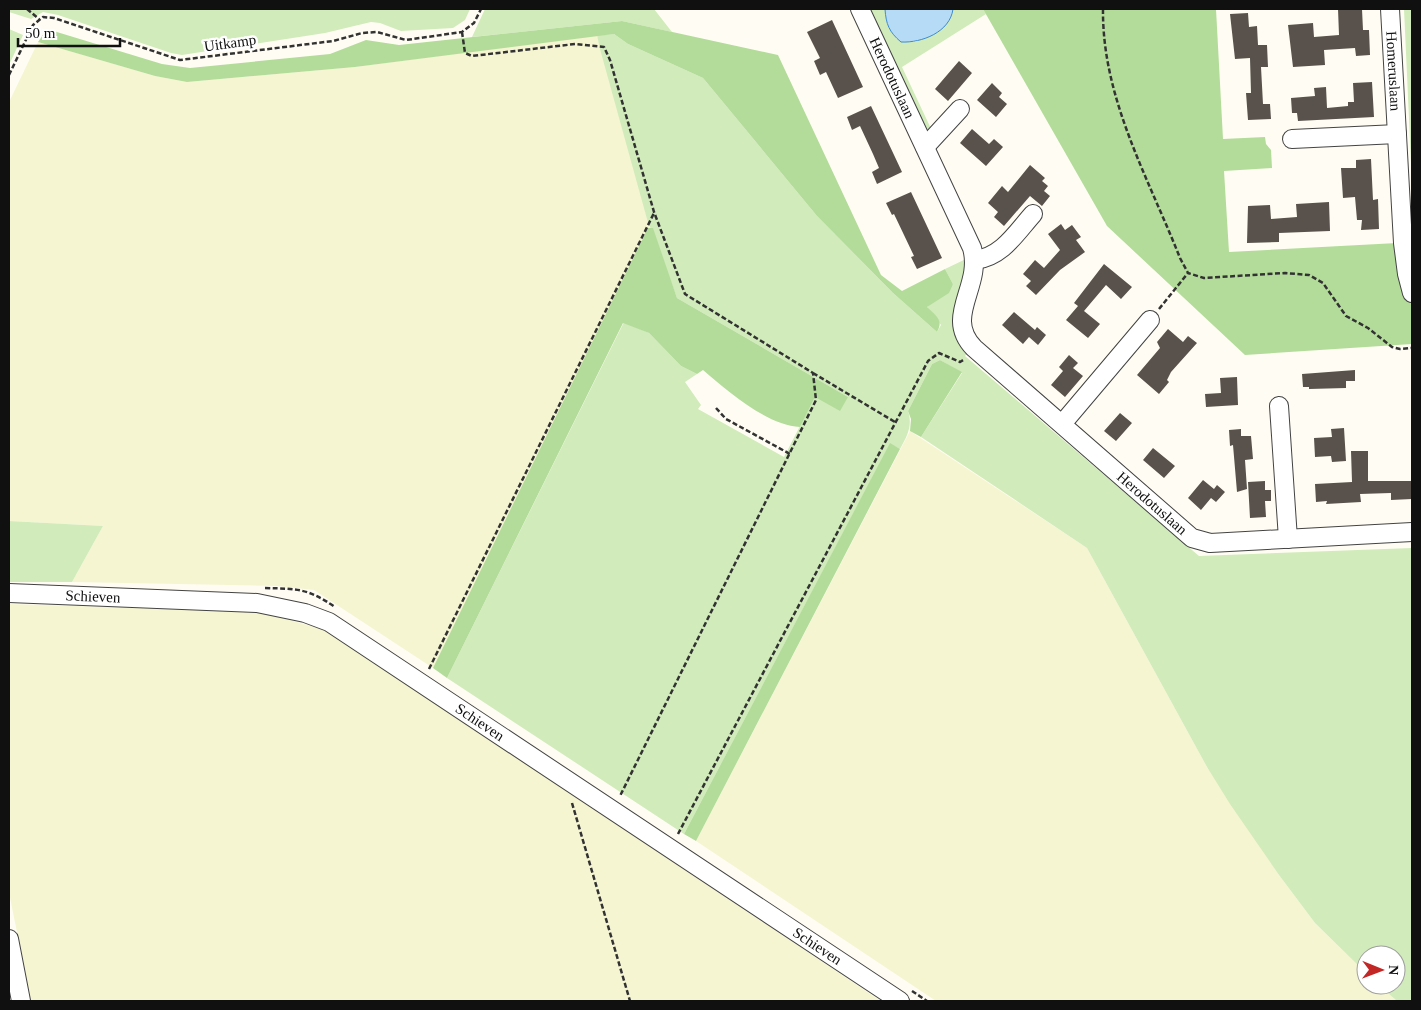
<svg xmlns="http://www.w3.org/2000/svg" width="1421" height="1010" font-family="Georgia,serif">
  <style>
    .farmland { fill: #f6f5d2 }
    .green { fill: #d1ebbb }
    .forest { fill: #b3dc9a }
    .water { fill: #b6dbf7; stroke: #3c8bcf }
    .building { fill: #59524c }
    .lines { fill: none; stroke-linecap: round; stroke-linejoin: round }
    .minor-casing { stroke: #434343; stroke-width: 20 }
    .path { stroke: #323232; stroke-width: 2.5; stroke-dasharray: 5 2.5; stroke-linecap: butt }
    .minor { stroke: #fff; stroke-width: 18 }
    .labels { text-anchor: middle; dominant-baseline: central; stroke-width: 5; stroke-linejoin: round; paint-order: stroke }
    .street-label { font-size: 15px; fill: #101010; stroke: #fff }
  </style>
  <rect width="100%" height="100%" fill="#fffdf3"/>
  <!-- farmland -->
  <path class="farmland" d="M597,35l53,193 -217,440 -119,-78 -37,-4 -205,-4 31,-56 -94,-5v-419l29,-60 117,34 32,6 168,-15z
    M910,431l177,117 120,219 72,108 36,48 51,50v12h13l18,16h-461l-240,-160z
    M9,604l249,7 67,19 556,371h-850l-22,-108z"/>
  <!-- green -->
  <path class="green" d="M9,9h461l-5,11 -12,8 -52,3 -21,-8 -9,-1 -46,11 -143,22 -11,-2 -113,-38 -15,-3 -12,7 -22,-7z
    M485,9h169l18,23 -50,-11 -150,16z
    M867,9h18c1,15 4,23 16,33h15l37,-33h30l3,5 -84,53 31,66h-6z
    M1404,9h8v176z
    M9,29l14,6 -14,30z
    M614,34l14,10 75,34 114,138 76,77 44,39 4,-7 -14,-18 26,-23 -8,-15 23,-11 1,93 -4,5 234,200 213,-8v453h-15l-18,-16h17v-30h-30v18l-51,-50 -36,-48 -49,-71 -23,-37 -120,-219 -166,-111 41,-64 -22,-13 -8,4 -24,47c5,15 -1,25 -8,38l-10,-5 -206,390 -237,-156 177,-356 25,11 32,33 16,8 -12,8 16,23 -3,4 86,48 31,-60h33l-171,-99 -30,-79 -47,-170 -3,-14z
    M9,521l94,5 -31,56h-63z"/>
  <!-- forest -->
  <path class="forest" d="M983,9h233l7,130 42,-2 1,7 5,6 1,18 -48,3 5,81 168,-9 15,65v36l-167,11 -138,-129z
    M622,21l156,34 103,220 21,16 43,-22 8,15 -4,9 -22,14c9,9 17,13 10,25l-44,-39 -76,-77 -114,-138 -75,-34 -14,-10 -259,33 -168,15 -32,-6 -117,-34 9,-13 115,35 28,4 140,-14 36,-14 33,5z
    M648,228h5l24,70 171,99 -8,14 -25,-14 -15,30c-34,-2 -72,-36 -97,-57l-6,4 -16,-8 -32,-33 -26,-10 -176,355 -14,-10z
    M940,360l22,12 -41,65 -11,-6 1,-12 -3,-8 24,-47z
    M890,443l10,6 -204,392 -12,-7z"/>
  <!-- water -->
  <path class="water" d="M885,9h68c-3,23 -31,34 -52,33 -12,-10 -15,-18 -16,-33z"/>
  <!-- building -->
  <path class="building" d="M1338,9h24l1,21h6l1,25 -14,1 -1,-8 -31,2 1,15 -32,2 -5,-42 25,-2 1,14 25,-2z
    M1248,13l1,14 8,-1 1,19h9l1,22h-7l2,37h7l1,15 -23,1 -2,-27h5l-1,-35 -15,1 -5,-45z
    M832,20l31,67 -25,11 -12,-26 -6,3 -6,-14 6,-3 -13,-26z
    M959,61l13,12 -24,28 -13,-12z
    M1372,82l2,35 -76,4 -1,-8h-5l-1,-15 24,-2 -1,-8 12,-1 1,21 21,-2v-4h6l-1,-19z
    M992,83l10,10 -3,4 8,7 -11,13 -19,-17z
    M871,106l31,66 -25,12 -5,-12 7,-4 -6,-14 -13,-28 -8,4 -5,-13z
    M972,129l17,15 5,-5 9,8 -17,19 -26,-23z
    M1371,159l2,41 5,-1 1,30 -18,1 1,-10h-5l-2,-23 -12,1 -2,-30h15v-8z
    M1030,165l15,13 -3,3 6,5 -4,5 6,5 -8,10 -12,-10 -26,30 -10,-9 4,-5 -10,-9 14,-17 6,6z
    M911,192l31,66 -25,11 -6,-12 3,-1 -20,-42 -2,1 -6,-12z
    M1329,202l1,29 -51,2v9l-32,1 1,-37 22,-1 1,14 26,-2 -1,-13z
    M1061,224l4,6 7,-5 9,12 -5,3 9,12 -25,18 -24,25 -10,-9 5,-5 -8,-7 12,-14 9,8 16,-18 -12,-16z
    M1104,264l28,23 -11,12 -15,-14 -22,26 16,13 -12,14 -22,-18 12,-14 -4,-3z
    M1014,312l21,18 2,-3 9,8 -8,10 -9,-8 -6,7 -21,-19z
    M1168,329l15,13 5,-6 9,7 -26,29 -4,8 2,2 -10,12 -22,-19 23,-27 -3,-6z
    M1069,355l9,8 -5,5 10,8 -18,21 -14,-12 12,-14 -4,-4z
    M1355,370v11h-9v7l-37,1v-2h-6l-1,-13z
    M1237,377l1,28 -32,2 -1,-13 16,-1 -1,-15z
    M1120,413l12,10 -16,18 -12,-10z
    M1344,428l2,33 -14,1 -1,-6 -16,1 -1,-19 18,-1 -1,-8z
    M1241,429v7h10l2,23 -8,1 2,29 -10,3 -4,-47 -3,1 -1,-16z
    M1153,448l22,18 -11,12 -21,-18z
    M1351,451h17v30h44v18l-21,1v-7l-31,1 1,8 -35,2 1,-3 -11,1 -1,-18 37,-2z
    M1203,480l11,9 3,-4 8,7 -9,10 -5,-4 -10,12 -13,-12z
    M1265,481v9h6v11h-6l1,16 -16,1 -2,-36z"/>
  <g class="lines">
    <!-- minor casing -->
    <g class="minor-casing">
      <g id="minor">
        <path id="s1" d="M860,9l112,239c11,39 -29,68 2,100l218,190 18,5 202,-11"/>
        <path id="s2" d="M1390,9l13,234 4,31 5,19"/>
        <path d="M1292,139l105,-5"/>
        <path d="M925,147l35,-38"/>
        <path d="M975,260c27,-3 41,-27 58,-46"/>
        <path d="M1279,406l9,133"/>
        <path d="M1062,424l88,-104"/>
        <path id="s3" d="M9,593l248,10 48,10 24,9 571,379"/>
        <path d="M9,939l12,62"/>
      </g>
    </g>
    <!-- path -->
    <path class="path" d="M27,9l12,10
      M1103,9c-1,89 45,168 77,249l8,15 16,5 81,-5 24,2 14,8 23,33 22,12 24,19 8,2 12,-1
      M462,32l3,21 7,3 103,-12 29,3 6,13 44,152 31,82 128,79 3,27 -196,396
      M9,75l24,-50 10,-8 11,1 126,42 153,-19 29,-8 15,-1 29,8 56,-8 12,-9 7,-14
      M1159,309l29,-36
      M813,373l82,49
      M716,408l10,11 64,35
      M265,588c33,1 42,0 70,19
      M429,669l225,-456
      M572,803l58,198
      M678,834l250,-473 11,-8 21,9 5,-3
      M912,991l15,10"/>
    <!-- minor -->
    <use href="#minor" class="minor"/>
  </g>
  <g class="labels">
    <!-- street labels -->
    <g class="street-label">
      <text transform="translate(230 43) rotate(-8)">Uitkamp</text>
      <text stroke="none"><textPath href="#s2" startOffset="62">Homeruslaan</textPath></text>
      <text stroke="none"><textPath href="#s1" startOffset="76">Herodotuslaan</textPath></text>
      <text stroke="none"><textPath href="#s1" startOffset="605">Herodotuslaan</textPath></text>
      <text stroke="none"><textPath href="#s3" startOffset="84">Schieven</textPath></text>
      <text stroke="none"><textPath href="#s3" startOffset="504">Schieven</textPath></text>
      <text stroke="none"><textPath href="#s3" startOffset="909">Schieven</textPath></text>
    </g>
  </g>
  <!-- border -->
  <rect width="1421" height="1010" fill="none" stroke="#101010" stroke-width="20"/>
  <!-- north arrow -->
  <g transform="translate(1381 970) rotate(91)"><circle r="24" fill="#ffffff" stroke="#9f9f9f"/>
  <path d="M0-4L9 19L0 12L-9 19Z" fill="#c32725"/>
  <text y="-8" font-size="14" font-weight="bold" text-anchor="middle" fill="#101010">N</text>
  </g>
  <!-- scale -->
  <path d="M18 38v8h102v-8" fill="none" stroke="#101010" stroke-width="2.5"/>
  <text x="25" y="38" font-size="15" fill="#101010" stroke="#ffffff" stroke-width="4" paint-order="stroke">50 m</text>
</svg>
